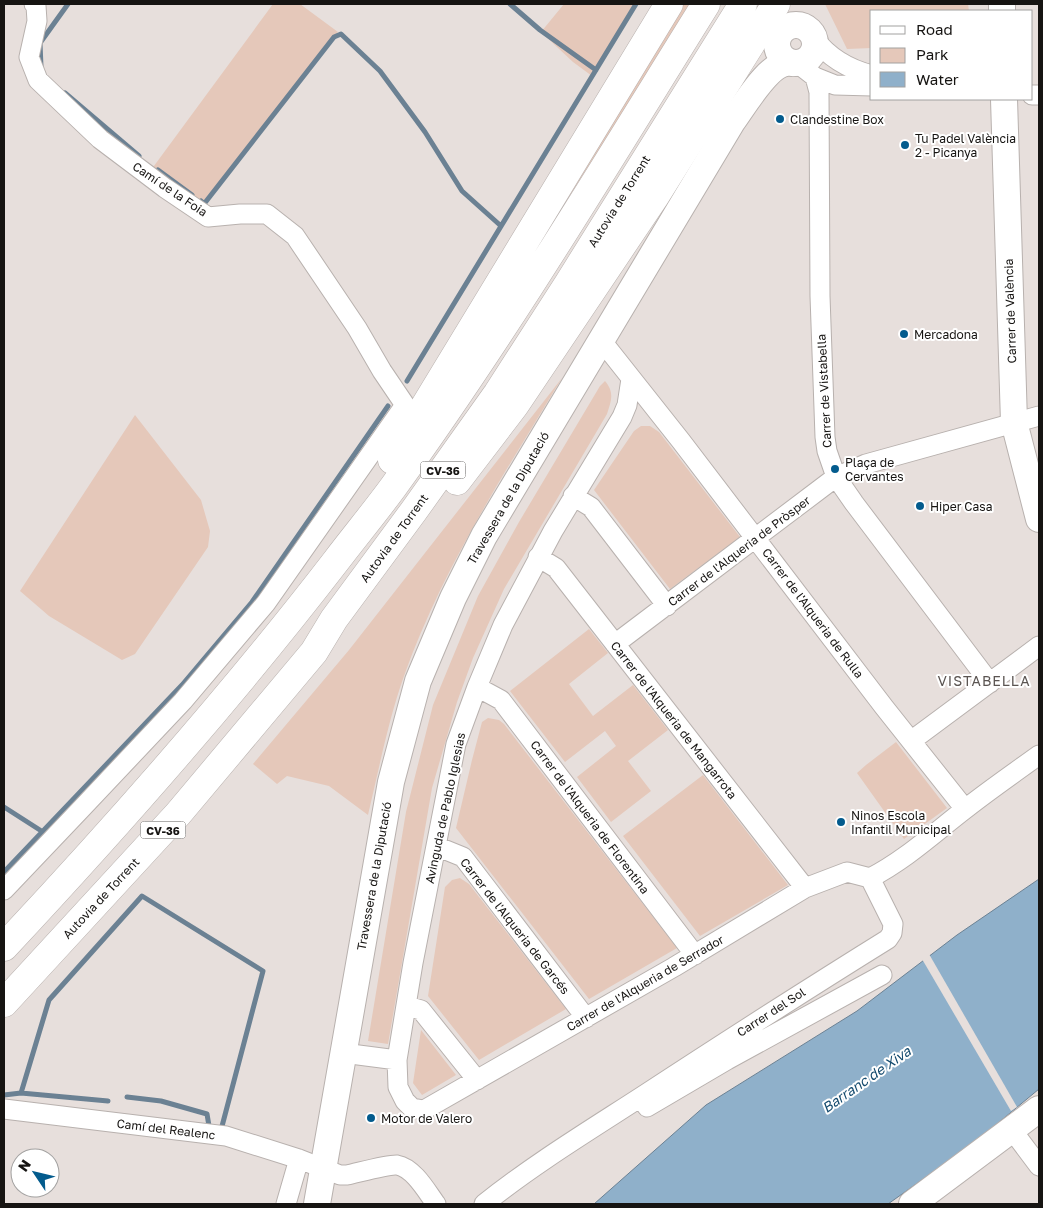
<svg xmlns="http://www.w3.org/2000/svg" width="1043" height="1208" font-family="'Golos Text',sans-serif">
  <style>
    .green { fill: #e5c8ba }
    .water { fill: #8fb0ca; stroke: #6b8193 }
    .pier { fill: #e7dfdc }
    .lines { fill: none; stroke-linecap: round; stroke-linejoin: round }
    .stream { stroke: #6b8193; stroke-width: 5 }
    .street-casing { stroke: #b8b1ae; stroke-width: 21 }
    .secondary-casing { stroke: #b8b1ae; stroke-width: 28 }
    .highway-casing { stroke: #b8b1ae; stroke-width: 29 }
    .street { stroke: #fff; stroke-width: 19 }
    .secondary { stroke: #fff; stroke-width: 26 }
    .highway { stroke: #fff; stroke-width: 28 }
    .poi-dot { fill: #035b8d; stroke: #fff; stroke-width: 2 }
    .labels { text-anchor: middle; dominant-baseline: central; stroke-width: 4; stroke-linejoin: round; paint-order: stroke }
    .shield { fill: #fff; stroke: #5c5a59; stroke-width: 1 }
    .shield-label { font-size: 11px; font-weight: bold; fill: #161412 }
    .poi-label { font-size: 12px; fill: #161412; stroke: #fff; text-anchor: start }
    .street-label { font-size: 12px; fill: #161412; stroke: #fff }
    .neighbourhood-label { font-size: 14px; letter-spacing: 1px; fill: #5b5552; stroke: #fff }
    .water-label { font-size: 14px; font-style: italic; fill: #134a6e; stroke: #fff }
  </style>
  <rect width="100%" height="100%" fill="#e7dfdc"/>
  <!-- green -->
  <path class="green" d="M273,4h27l38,28 -137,173 -50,-35z
    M564,4h73l-45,72 -19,-14 -32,-30z
    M681,4h10l-162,256z
    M825,4h143l1,7h-97v37l-25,1z
    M562,378c-58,96 -120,191 -158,298 -16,45 -25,93 -36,139l-39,-29 -42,-10 -10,8 -24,-20 96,-114z
    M605,381c10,12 6,20 2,33l-103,175 -31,69 -16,44 -25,86 -44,256 -20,-3 38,-229 27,-107 45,-109 41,-74 81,-136z
    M135,415l66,85 9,31 -2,16 -73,107 -13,6 -73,-44 -29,-25z
    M641,426h9l9,6 81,105 -70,52 -76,-99 40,-59z
    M589,629l19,24 -39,31 24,32 40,-31 35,45 -40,31 23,30 -40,31 -34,-45 39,-31 -11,-15 -40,31 -55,-71z
    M488,718l11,2 5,4 173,224 -88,51 -133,-171 16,-68 10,-38z
    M896,742l51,66 -43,31 -47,-66 9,-8z
    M703,775l85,110 -88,51 -77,-100z
    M460,878l9,6 97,125 -87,51 -51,-64 17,-109 7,-7z
    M421,1030l35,45 -34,20 -9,-12z"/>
  <!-- water -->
  <path class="water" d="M1039,879v210l-65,54 -86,61h-294l112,-99 151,-94 100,-76z"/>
  <!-- pier -->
  <path class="pier" d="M929,954l88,153 -6,4 -89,-152z"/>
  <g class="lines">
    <!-- stream -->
    <path class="stream" d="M510,4l30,26 56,40
      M41,67l-1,-24 28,-39
      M65,93l74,63
      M158,170l34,25
      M201,201l3,3 130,-167 7,-3 39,37 45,61 37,59 39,35
      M407,381l229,-377
      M4,807l39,25
      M4,872l178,-187 70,-83 136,-196
      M21,1093l28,-93 93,-104 121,75 -42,159
      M4,1095l17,-2 87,8
      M127,1097l34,4 46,13 2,12 3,1"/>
    <!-- street casing -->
    <g class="street-casing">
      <path id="street" d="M814,38c15,20 34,31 58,37
        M797,63l18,14 20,8 37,1
        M815,77l4,15 1,204 5,141 2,14 9,26 18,26 136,180
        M1032,95h7
        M601,340l80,101 203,266 81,102
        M631,379l-4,26 -5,12 -69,114 -50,94 -26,62 -21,57 -43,219 -16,97 1,27 7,14 7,7 12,2 250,-143 131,-79 42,-16 23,6
        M573,496l18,11 76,99
        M538,557l18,11 249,320
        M615,644l221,-167 30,-13 173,-48
        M477,687l24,13 194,255
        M911,741l128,-95
        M436,846l27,11 123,161
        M870,878c35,-18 63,-44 94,-68 24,-19 50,-37 75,-55
        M4,890l78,-82 101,-107 83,-98 139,-198 -23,-34 -25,-43 -62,-92 -28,-22h-27l-32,3 -43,-29 -65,-49 -62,-59 -9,-23 8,-36 -1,-15 -2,-2
        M407,1006l14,4 56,70
        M343,1053l54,7
        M647,1107l80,-47 155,-85
        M4,1109l222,27 73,23 41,16h7c10,-2 42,-11 50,-10 17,3 30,27 39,39
        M1012,1130l27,36
        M286,1204l13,-45
        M484,1204c50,-40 106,-74 160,-109 81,-53 162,-105 244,-156l4,-6 1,-9 -23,-46"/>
    </g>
    <!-- secondary casing -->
    <g class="secondary-casing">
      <path id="secondary" d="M1002,4v7
        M777 44a19 19 0 1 1 38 0a19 19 0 1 1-38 0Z
        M1004,99l10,323 25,97
        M317,1204l74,-422 27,-101 35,-83 31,-62 248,-414c12,-16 38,-62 59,-59
        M912,1204l127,-95"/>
    </g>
    <!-- highway casing -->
    <g class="highway-casing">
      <path id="highway" d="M392,460l277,-456
        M457,481l58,-76 139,-207 122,-194
        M4,947c116,-124 228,-251 332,-386 19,-25 39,-49 58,-75 112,-155 211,-320 312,-482
        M4,1003l174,-189 136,-162 20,-33 79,-107 84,-118 71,-110 175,-280"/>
    </g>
    <!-- street -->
    <use href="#street" class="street"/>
    <!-- secondary -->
    <use href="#secondary" class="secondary"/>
    <!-- highway -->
    <use href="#highway" class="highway"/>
  </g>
  <!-- markers -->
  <g class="poi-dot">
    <circle cx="780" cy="119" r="5"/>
    <circle cx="905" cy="145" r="5"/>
    <circle cx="904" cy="334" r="5"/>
    <circle cx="835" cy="469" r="5"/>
    <circle cx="920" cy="506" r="5"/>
    <circle cx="841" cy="822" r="5"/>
    <circle cx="371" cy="1118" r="5"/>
  </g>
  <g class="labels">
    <!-- shield labels -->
    <g class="shield">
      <rect x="420.5" y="461.5" width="45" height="17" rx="4"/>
      <rect x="140.5" y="821.5" width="45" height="17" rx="4"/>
    </g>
    <g class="shield-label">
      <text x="443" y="470">CV-36</text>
      <text x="163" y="830">CV-36</text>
    </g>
    <!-- poi labels -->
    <g class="poi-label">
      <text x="790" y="119">Clandestine Box</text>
      <text x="915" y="138">Tu Padel València<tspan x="915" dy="14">2 - Picanya</tspan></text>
      <text x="914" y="334">Mercadona</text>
      <text x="845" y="462">Plaça de<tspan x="845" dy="14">Cervantes</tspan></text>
      <text x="930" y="506">Hiper Casa</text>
      <text x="851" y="815">Ninos Escola<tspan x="851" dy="14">Infantil Municipal</tspan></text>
      <text x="381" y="1118">Motor de Valero</text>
    </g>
    <!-- street labels -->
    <g class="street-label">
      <text transform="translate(170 189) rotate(34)">Camí de la Foia</text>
      <text transform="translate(619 201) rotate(-58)">Autovia de Torrent</text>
      <text transform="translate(1010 311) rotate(-92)">Carrer de València</text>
      <text transform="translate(824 391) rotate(-93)">Carrer de Vistabella</text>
      <text transform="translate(508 498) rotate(-60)">Travessera de la Diputació</text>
      <text transform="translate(394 538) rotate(-54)">Autovia de Torrent</text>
      <text transform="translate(739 551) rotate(-37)">Carrer de l'Alqueria de Pròsper</text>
      <text transform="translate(813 613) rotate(53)">Carrer de l'Alqueria de Rulla</text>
      <text transform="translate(674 720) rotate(52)">Carrer de l'Alqueria de Mangarrota</text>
      <text transform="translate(445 808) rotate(-78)">Avinguda de Pablo Iglesias</text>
      <text transform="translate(590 817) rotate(53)">Carrer de l'Alqueria de Florentina</text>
      <text transform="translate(374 876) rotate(-80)">Travessera de la Diputació</text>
      <text transform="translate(101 898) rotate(-47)">Autovia de Torrent</text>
      <text transform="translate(515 926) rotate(52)">Carrer de l'Alqueria de Garcés</text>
      <text transform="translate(645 983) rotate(-30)">Carrer de l'Alqueria de Serrador</text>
      <text transform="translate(771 1012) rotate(-33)">Carrer del Sol</text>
      <text transform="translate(166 1129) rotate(7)">Camí del Realenc</text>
    </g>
    <!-- neighbourhood labels -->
    <g class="neighbourhood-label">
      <text x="984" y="680">VISTABELLA</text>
    </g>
    <!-- water labels -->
    <g class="water-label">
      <text transform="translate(866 1079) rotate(-35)">Barranc de Xiva</text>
    </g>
  </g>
  <!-- border -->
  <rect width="1043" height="1208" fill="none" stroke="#161412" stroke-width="10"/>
  <!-- legend -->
  <rect x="870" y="10" width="162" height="90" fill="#ffffff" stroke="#a2a1a0"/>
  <rect x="880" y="26" width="25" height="8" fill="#ffffff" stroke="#a2a1a0"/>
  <text x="916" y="35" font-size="15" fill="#161412">Road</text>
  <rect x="880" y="48" width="25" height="15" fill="#e5c8ba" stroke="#a2a1a0"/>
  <text x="916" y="60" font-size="15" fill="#161412">Park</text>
  <rect x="880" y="72" width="25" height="15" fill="#8fb0ca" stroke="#a2a1a0"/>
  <text x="916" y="85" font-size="15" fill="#161412">Water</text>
  <!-- north arrow -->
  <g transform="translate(35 1173) rotate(305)"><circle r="24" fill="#ffffff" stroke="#a2a1a0"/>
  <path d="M0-4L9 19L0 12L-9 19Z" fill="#035b8d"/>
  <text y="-8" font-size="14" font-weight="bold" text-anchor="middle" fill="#161412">N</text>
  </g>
</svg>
